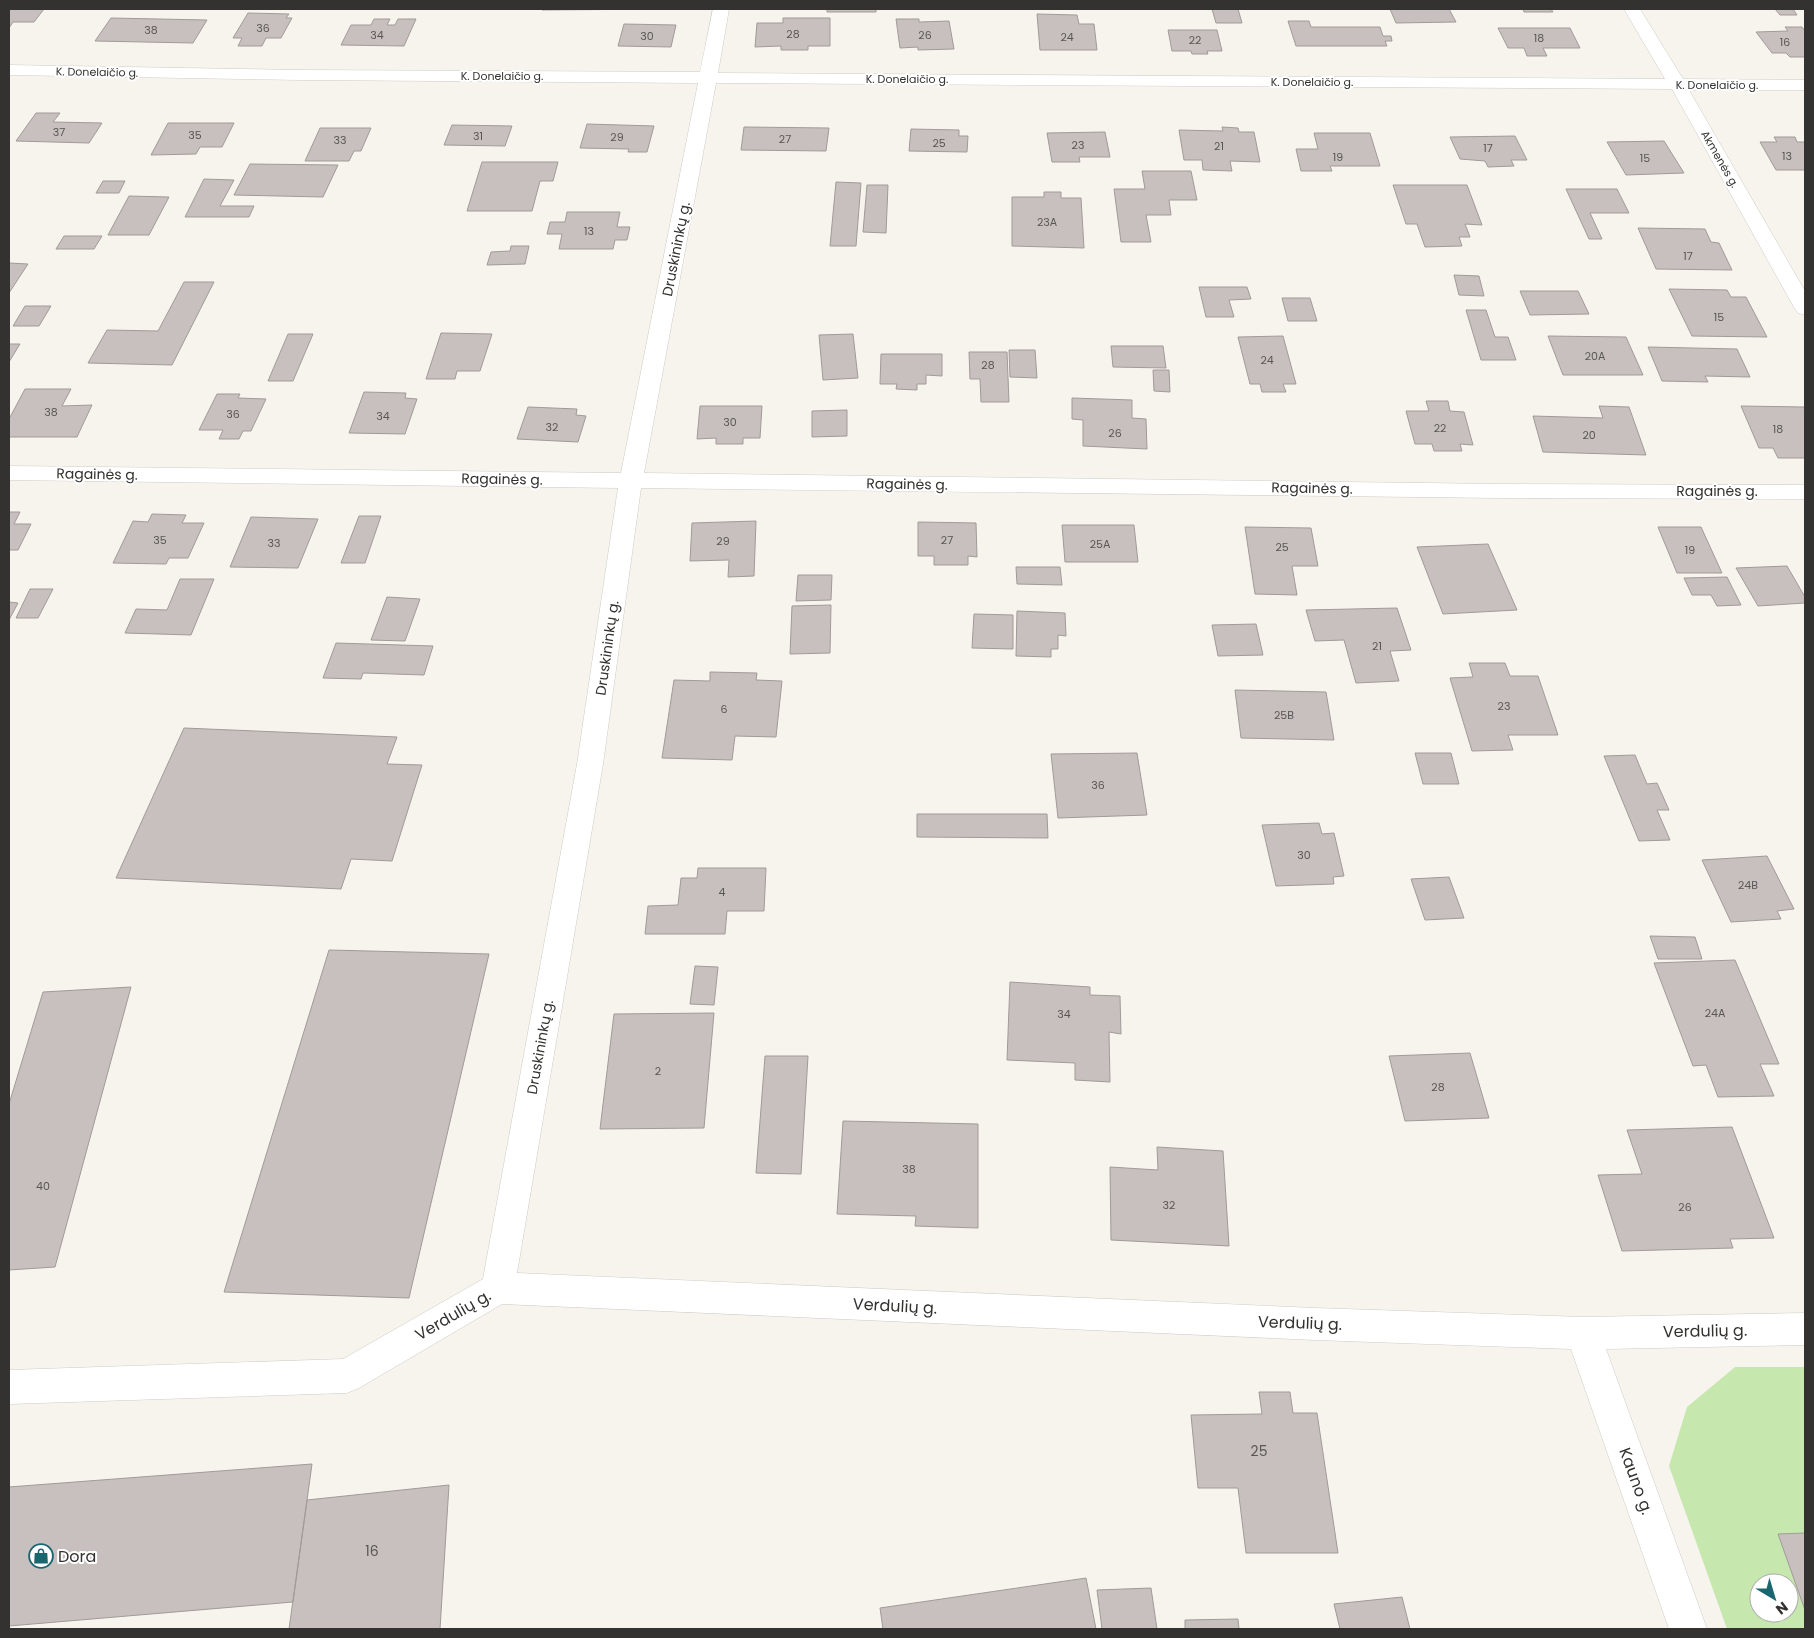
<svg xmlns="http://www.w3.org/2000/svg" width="1814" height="1638" font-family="Poppins,sans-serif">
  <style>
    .green { fill: #c6e8ae; fill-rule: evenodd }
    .building { fill: #c8c0be; stroke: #a19a98 }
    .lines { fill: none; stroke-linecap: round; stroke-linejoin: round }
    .minor-casing { stroke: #cecbc5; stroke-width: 1 }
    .minor { fill: #fff; fill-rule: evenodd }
    .labels { text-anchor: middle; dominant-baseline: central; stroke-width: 4; stroke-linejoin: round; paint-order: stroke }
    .number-label { font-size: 11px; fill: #585654 }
    .far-street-label { font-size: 11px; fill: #333230; stroke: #fff }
    .street-label { font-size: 14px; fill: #333230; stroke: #fff }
    .near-number-label { font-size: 14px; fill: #585654 }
    .near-street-label { font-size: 16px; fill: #333230; stroke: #fff }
    .near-poi-label { font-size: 16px; fill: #333230; stroke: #fff; text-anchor: start }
  </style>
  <rect width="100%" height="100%" fill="#f7f4ee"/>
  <!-- green -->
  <path class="green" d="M1735,1367h70v262h-78l-58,-163 18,-59zM1759,1583h30v30h-30z"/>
  <!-- building -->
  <path class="building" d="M9,9h35l-10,13h-21l-4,6z
    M543,9h131l-132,1z
    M827,9h49v3h-49z
    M1212,9h26l4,14h-26z
    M1390,9h59l7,13 -60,1z
    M1523,9h28l2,3h-29z
    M1744,9h49l4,6h-17l-5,-6z
    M248,13l41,1 -3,4h6l-11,20h-15l-4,8h-24l4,-8h-9z
    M1037,14l40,1 2,9h15l3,26h-57z
    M111,18l96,2 -14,23 -98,-2z
    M783,18h47v28h-22v4h-27v-4l-26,1 2,-24h26z
    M374,19h16l-3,6h8l3,-6h18l-12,27 -63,-1 10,-20h20z
    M896,19h23v3l30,-1 5,28 -36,1v-3l-18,1z
    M1288,21h21l2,6h69l3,9h8l1,5h-7l2,5h-91z
    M624,24l52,1 -5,22 -53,-1z
    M1785,27h17l3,4v26h-15l-4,-4h-14l-16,-21 32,-1z
    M1498,28h72l10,20h-37l4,8h-20l-3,-8h-16z
    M1168,30h49l5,21h-15l1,3h-16l-1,-3h-19z
    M36,113h24l-7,9 49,1 -13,20 -73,-2z
    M168,123h66l-12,24h-22l-4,7 -45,1z
    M587,124l67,2 -7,26h-19l1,-3 -49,-1z
    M452,125l60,1 -7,20 -61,-1z
    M744,127l85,1 -3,23 -85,-1z
    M1222,127l16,1 1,4h15l6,30 -30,-1 2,10 -29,-1 -1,-10h-18l-5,-30 44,1z
    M320,128h51l-10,23h-7l-5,10h-44z
    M911,129l48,1v6h9l-1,16 -58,-1z
    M1105,132l5,25h-31l1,5h-28l-5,-29z
    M1314,133h56l10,33h-50l2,5h-31l-5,-22h22z
    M1515,136l12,24h-16l3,6 -26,1 -3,-6 -25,-2 -10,-22z
    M1774,137h21l2,5h8v28h-29l-16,-28h17z
    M1664,141l20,32 -58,2 -19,-33z
    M482,162h76l-5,19h-13l-8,30h-65z
    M250,164l88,1 -15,32 -89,-2z
    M1142,171h49l6,29h-28l2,15h-25l5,27h-30l-7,-53h31z
    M204,179l30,1 -14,26h34l-5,11h-64z
    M103,181h22l-6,12h-23z
    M836,182l25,1 -5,63h-26z
    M867,185h21l-2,48 -23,-1z
    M1393,185h74l15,40 -17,-1 5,13h-11l3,9 -37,1 -8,-23h-11z
    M1566,189h51l12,24h-39l12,26h-13z
    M1044,192h17v6h20l3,50 -72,-2v-49h32z
    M129,196l40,1 -20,38h-41z
    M567,212h53l-3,15h13l-3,13h-12l-2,9h-54l3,-15h-15l3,-12h15z
    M1638,228l67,1 6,13 8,1 13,27 -76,-1z
    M64,236h38l-8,13h-38z
    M511,246h18l-4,18 -38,1 4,-13 19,-1z
    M9,263l19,1 -19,29z
    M1454,275l25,1 5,20 -25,-1z
    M184,282h30l-42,83 -84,-2 19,-33 51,1z
    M1199,287h48l4,12 -22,1 5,17h-28z
    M1669,289l58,1 4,7h15l21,40 -75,-1z
    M1520,291h58l11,23 -59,1z
    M1282,298h28l7,23h-29z
    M25,306h26l-12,20h-26z
    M1466,310h20l9,27h13l8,23h-35z
    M441,333l51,1 -12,37h-23l-2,8h-29z
    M288,334h25l-20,47h-25z
    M853,334l5,44 -35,2 -4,-45z
    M1283,336l13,48h-13l3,8h-24l-2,-8h-10l-12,-47z
    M1548,336l78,1 17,38h-80z
    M9,344h11l-11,18z
    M1111,346h52l3,22 -53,-1z
    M1648,347l89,2 13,28 -45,-1 3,6 -46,-1z
    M1009,350h26l2,28 -27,-1z
    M969,352h38l2,50h-28l-1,-23h-10z
    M881,354h61v22l-16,-1v9h-9v6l-21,-1 1,-5h-17z
    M1153,370h16l1,22 -16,-1z
    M25,389h46l-9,17 30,-1 -15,32h-68v-18z
    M364,392l42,1 -1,5 12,1 -12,35 -56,-1z
    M217,394h23l-2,4 28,1 -15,32h-8l-4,8h-20l4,-9h-24z
    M1072,398l60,2v18l14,1 1,30 -64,-3v-26l-11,-1z
    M1426,401h22l2,10 14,1 9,33 -13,-1 2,7h-28l-2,-7h-17l-9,-33h23z
    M700,406h62l-2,32h-17v6h-27v-6l-19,1z
    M1599,406l30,1 17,48 -103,-3 -10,-36 70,2z
    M1741,406l63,1 1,4v47h-27l-5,-10h-14z
    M528,407l49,2 -1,6 10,1 -8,26 -61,-3z
    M847,410v26l-35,1v-26z
    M9,512h11l-6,12h17l-13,26h-9z
    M152,514l34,1 -4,8h22l-16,35h-19l-3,6 -53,-1 20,-42 15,1z
    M359,516h22l-16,47h-24z
    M251,517l67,2 -20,49 -68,-1z
    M756,521l-2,55 -26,1 1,-17 -39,1 2,-38z
    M918,522l58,1 1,34 -9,-1v9h-34v-9h-16z
    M1062,525h72l4,37h-73z
    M1245,527l66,1 7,38h-26l5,29 -42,-1z
    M1658,527h43l21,46h-45z
    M1488,544l29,66 -74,4 -26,-67z
    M1787,566l18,31v6l-47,3 -22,-38z
    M1016,567h44l2,18 -45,-1z
    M798,575h34l-1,25 -35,1z
    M1727,577l14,28 -24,1 -6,-11h-19l-8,-17z
    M180,579h34l-23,56 -66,-2 11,-24 31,1z
    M30,589h23l-15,29h-22z
    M387,597l33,2 -15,42 -34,-1z
    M9,602l9,1 -9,17z
    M831,605l-1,48 -40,1 2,-48z
    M1397,608l14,42 -21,1 9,30 -43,2 -12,-43 -29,1 -9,-31z
    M1017,611l48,2 1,23 -8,-1v14h-7v8l-35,-1z
    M974,614l39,1v34l-41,-1z
    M1256,624l7,31 -45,1 -6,-31z
    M336,643l97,3 -9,29 -61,-2 -2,6 -38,-1z
    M1469,663h36l5,13h28l20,59h-50l5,15 -41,1 -22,-73 23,-1z
    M710,672l47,1 -1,7 26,1 -6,56 -41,-1 -3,24 -70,-2 12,-78 36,1z
    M1235,690l91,2 8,48 -93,-2z
    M184,728l213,9 -10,27 35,1 -30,96 -41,-2 -10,30 -225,-11z
    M1137,753l10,62 -89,3 -7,-64z
    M1415,753h36l8,31h-36z
    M1635,755l12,29 10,-1 12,27h-12l13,30 -31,1 -35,-85z
    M917,814h130l1,24 -131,-1z
    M1319,823l3,11 12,-1 10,43 -11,1 1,7 -58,2 -14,-61z
    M1767,856l27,53 -17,2 4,8 -50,3 -29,-62z
    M698,868h68l-2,43h-37l-2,23h-80l3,-28 30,-1 3,-27h16z
    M1449,877l15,41 -39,2 -14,-41z
    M1650,936l45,1 7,22h-44z
    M329,950l160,4 -80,344 -185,-6z
    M1735,960l44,104h-19l14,32 -56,1 -12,-32 -13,1 -39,-103z
    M695,966l23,1 -4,38 -24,-1z
    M1010,982l80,5v8l30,1 1,38 -12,-2 1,50 -35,-2v-17l-68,-3z
    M131,987l-76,280 -46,3v-166l34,-112z
    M714,1013l-10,115 -104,1 14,-115z
    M1470,1053l19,65 -84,3 -16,-65z
    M765,1056h43l-7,118 -45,-1z
    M843,1121l135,3v104l-63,-2 1,-10 -79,-2z
    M1732,1127l42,111 -44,1 3,9 -111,3 -24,-76 44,-1 -15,-44z
    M1157,1147l66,4 6,95 -118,-6 -1,-73 48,3z
    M1259,1392h31l3,21h24l21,140h-92l-8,-65h-40l-7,-73 71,-1z
    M312,1464l-19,138 -284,24v-139z
    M449,1485l-9,144h-151l18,-129z
    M1805,1533v77l-27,-76z
    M1086,1578l10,51h-213l-3,-21z
    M1151,1588l6,41h-55l-5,-39z
    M1402,1597l8,32h-70l-6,-25z
    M1238,1619l1,10h-54v-9z"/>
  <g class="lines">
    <!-- minor casing -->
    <g class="minor-casing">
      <path id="minor" d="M713,9h16l-11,64 947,6 -41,-70h16l43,70 122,1v10h-116l116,201v24l-7,-2 -3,-4 -123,-220 -956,-6 -72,390 856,11 305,1v14l-305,-1 -859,-10 -38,276 -86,509 798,35 268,9 222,-4v32l-199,4 101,280h-38l-98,-280 -256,-9 -813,-36 -143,84 -12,5 -338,11v-34l334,-11 140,-80 94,-515 41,-276 -609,-8v-14l612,7 77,-390 -397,-3 -292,-5v-10l292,5 399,2z"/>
    </g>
    <!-- minor -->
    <use href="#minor" class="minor"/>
  </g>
  <!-- icons -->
  <defs>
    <g id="shop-ring" transform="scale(1.25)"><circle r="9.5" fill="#fff" stroke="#1a666f" stroke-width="1.5"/><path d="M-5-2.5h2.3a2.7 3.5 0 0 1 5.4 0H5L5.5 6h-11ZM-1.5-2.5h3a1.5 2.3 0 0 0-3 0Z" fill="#1a666f"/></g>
  </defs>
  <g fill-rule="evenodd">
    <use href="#shop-ring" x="41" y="1556"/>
  </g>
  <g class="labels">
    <!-- number labels -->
    <g class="number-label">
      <text x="263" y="28">36</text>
      <text x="151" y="30">38</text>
      <text x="793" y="34">28</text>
      <text x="377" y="35">34</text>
      <text x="925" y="35">26</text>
      <text x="647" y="36">30</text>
      <text x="1067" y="37">24</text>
      <text x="1539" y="38">18</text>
      <text x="1195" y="40">22</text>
      <text x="1785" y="42">16</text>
      <text x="59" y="132">37</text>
      <text x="195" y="135">35</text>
      <text x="478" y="136">31</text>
      <text x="617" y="137">29</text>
      <text x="785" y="139">27</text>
      <text x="340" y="140">33</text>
      <text x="939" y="143">25</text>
      <text x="1078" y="145">23</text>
      <text x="1219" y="146">21</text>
      <text x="1488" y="148">17</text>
      <text x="1787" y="156">13</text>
      <text x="1338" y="157">19</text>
      <text x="1645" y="158">15</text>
      <text x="1047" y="222">23A</text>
      <text x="589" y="231">13</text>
      <text x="1688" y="256">17</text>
      <text x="1719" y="317">15</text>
      <text x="1595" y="356">20A</text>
      <text x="1267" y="360">24</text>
      <text x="988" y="365">28</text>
      <text x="51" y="412">38</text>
      <text x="233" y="414">36</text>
      <text x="383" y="416">34</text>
      <text x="730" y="422">30</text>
      <text x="552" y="427">32</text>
      <text x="1440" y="428">22</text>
      <text x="1778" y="429">18</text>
      <text x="1115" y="433">26</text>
      <text x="1589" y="435">20</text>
      <text x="160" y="540">35</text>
      <text x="947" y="540">27</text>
      <text x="723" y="541">29</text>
      <text x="274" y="543">33</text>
      <text x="1100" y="544">25A</text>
      <text x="1282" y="547">25</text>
      <text x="1690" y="550">19</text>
      <text x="1377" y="646">21</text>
      <text x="1504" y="706">23</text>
      <text x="724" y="709">6</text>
      <text x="1284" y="715">25B</text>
      <text x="1098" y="785">36</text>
      <text x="1304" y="855">30</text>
      <text x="1748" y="885">24B</text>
      <text x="722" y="892">4</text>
      <text x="1715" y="1013">24A</text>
      <text x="1064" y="1014">34</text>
      <text x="658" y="1071">2</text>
      <text x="1438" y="1087">28</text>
      <text x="909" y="1169">38</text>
      <text x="43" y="1186">40</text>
      <text x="1169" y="1205">32</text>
      <text x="1685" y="1207">26</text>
    </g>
    <!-- far-street labels -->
    <g class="far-street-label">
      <text transform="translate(97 72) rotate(1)">K. Donelaičio g.</text>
      <text x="502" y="76">K. Donelaičio g.</text>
      <text x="907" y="79">K. Donelaičio g.</text>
      <text x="1312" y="82">K. Donelaičio g.</text>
      <text x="1717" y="85">K. Donelaičio g.</text>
      <text transform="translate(1720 159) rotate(60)">Akmenės g.</text>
    </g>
    <!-- street labels -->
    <g class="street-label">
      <text transform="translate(676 249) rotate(-79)">Druskininkų g.</text>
      <text transform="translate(97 474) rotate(1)">Ragainės g.</text>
      <text transform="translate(502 479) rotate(1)">Ragainės g.</text>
      <text transform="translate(907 484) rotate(1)">Ragainės g.</text>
      <text transform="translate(1312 488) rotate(1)">Ragainės g.</text>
      <text x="1717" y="491">Ragainės g.</text>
      <text transform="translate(607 648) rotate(-82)">Druskininkų g.</text>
      <text transform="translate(540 1047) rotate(-80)">Druskininkų g.</text>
    </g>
    <!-- near-number labels -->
    <g class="near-number-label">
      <text x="1259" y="1451">25</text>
      <text x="372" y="1551">16</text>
    </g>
    <!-- near-street labels -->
    <g class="near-street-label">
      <text transform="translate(895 1306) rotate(3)">Verdulių g.</text>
      <text transform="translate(453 1315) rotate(-30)">Verdulių g.</text>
      <text transform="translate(1300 1323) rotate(2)">Verdulių g.</text>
      <text transform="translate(1705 1331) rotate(-1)">Verdulių g.</text>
      <text transform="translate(1636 1481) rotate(70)">Kauno g.</text>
    </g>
    <!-- near-poi labels -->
    <g class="near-poi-label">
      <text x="58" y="1556">Dora</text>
    </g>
  </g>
  <!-- border -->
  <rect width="1814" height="1638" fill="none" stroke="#333230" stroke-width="20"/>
  <!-- north arrow -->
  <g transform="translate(1774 1598) rotate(142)"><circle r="24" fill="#ffffff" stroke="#adadac"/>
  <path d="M0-4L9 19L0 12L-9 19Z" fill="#1a666f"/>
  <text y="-8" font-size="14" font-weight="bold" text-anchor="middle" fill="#333230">N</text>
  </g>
</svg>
